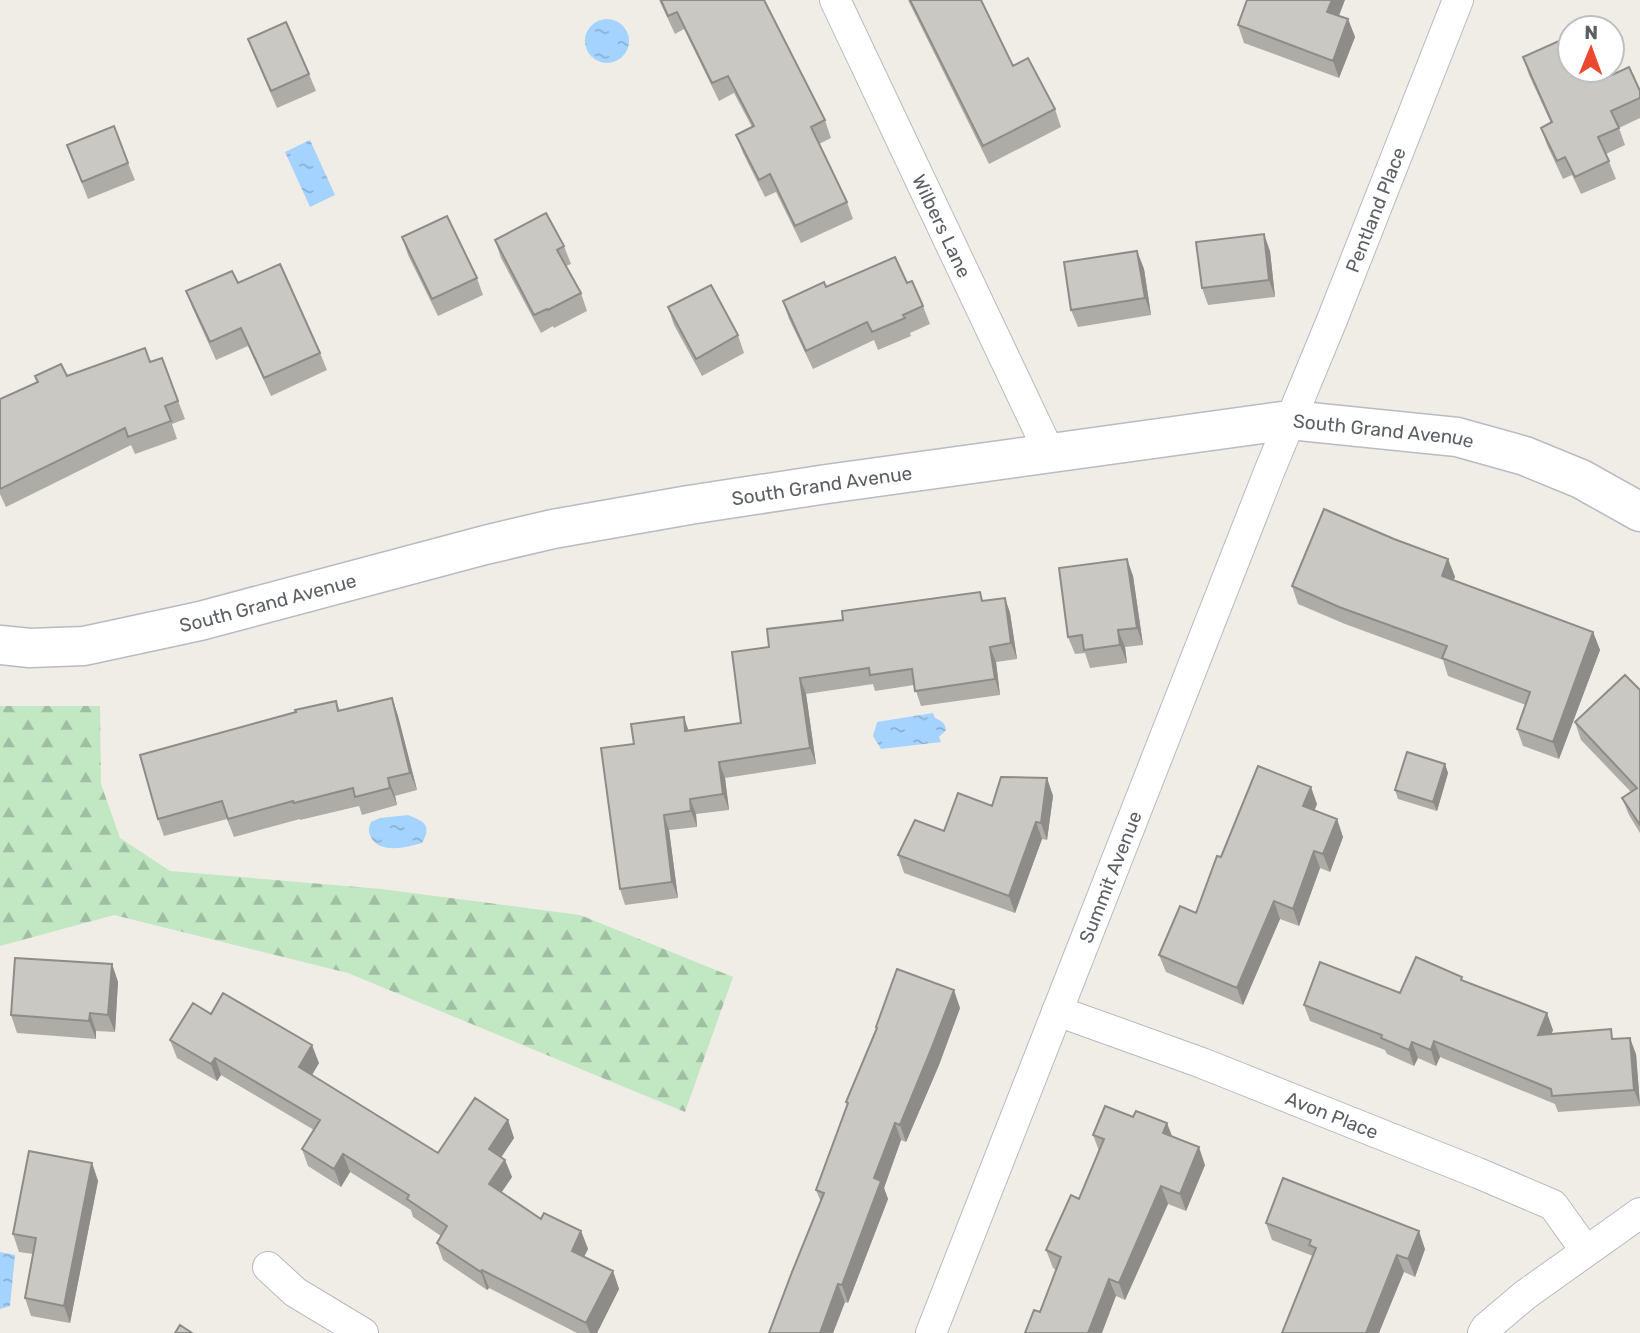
<svg xmlns="http://www.w3.org/2000/svg" width="1640" height="1333" font-family="Rubik,sans-serif">
  <style>
    .forest { fill: url(#forest-firs) }
    .water { fill: url(#water-ripples) }
    .lines { fill: none; stroke-linecap: round; stroke-linejoin: round }
    .street-casing { stroke: #b7babf; stroke-width: 32 }
    .secondary-casing { stroke: #b8bbc1; stroke-width: 41 }
    .street { stroke: #fff; stroke-width: 30 }
    .secondary { stroke: #fff; stroke-width: 38 }
    .wall { fill: #aeaca7 }
    .shaded-wall { fill: #8d8c88 }
    .building { fill: #cac8c2; stroke: #8d8c88; stroke-width: 2 }
    .labels { text-anchor: middle; dominant-baseline: central; stroke-width: 5; stroke-linejoin: round; paint-order: stroke }
    .street-label { font-size: 19px; fill: #5c6065; stroke: #fff }
  </style>
  <defs>
    <pattern id="forest-firs" width="22" height="20" patternUnits="userSpaceOnUse" patternTransform="scale(1.75)"><rect width="22" height="20" fill="#c1e7c3"/><path d="M5 1l3.5 6h-7zM16 11l3.5 6h-7z" fill="#a0bfa2"/></pattern>
    <pattern id="water-ripples" width="26" height="14" patternUnits="userSpaceOnUse" patternTransform="scale(1.75)"><rect width="26" height="14" fill="#a5d3ff"/><path d="M2 4q2-2 4 0t4 0M15 11q2-2 4 0t4 0" fill="none" stroke="#8aafd2"/></pattern>
  </defs>
  <rect width="100%" height="100%" fill="#efede5"/>
  <!-- forest -->
  <path class="forest" d="M0,706h100l1,78 19,54 50,33 211,18 199,26 153,62 -48,135 -337,-139 -234,-58 -114,31z"/>
  <!-- water -->
  <path class="water" d="M585 41a22 22 0 1 1 44 0a22 22 0 1 1-44 0Z
    M310,140l25,55 -25,12 -25,-55z
    M933,713l2,5c6,3 10,4 11,12l-7,7 2,5 -60,7 -8,-13 4,-14z
    M408,815c17,7 24,10 14,28 -14,4 -40,11 -50,-4 -4,-7 -4,-10 -1,-17l9,-4z
    M0,1252l15,3 -5,51 -10,3z"/>
  <g class="lines">
    <!-- street casing -->
    <g class="street-casing">
      <g id="street">
        <path id="s1" d="M835,0l215,454"/>
        <path id="s2" d="M1057,1011l145,52 276,110 75,32 33,46"/>
        <path d="M268,1267l27,25 68,41"/>
        <path id="s3" d="M931,1333l338,-861 63,-152 126,-320"/>
        <path d="M1483,1333l3,-5 39,-33 115,-82"/>
      </g>
    </g>
    <!-- secondary casing -->
    <g class="secondary-casing">
      <g id="secondary">
        <path id="s4" d="M0,645l30,3 54,-2 116,-25 285,-76 68,-16 136,-24 138,-21 463,-64 167,17 68,19 56,23 59,33"/>
      </g>
    </g>
    <!-- street -->
    <use href="#street" class="street"/>
    <!-- secondary -->
    <use href="#secondary" class="secondary"/>
  </g>
  <!-- wall -->
  <path class="wall" d="M659,0h105l61,120 6,18 -12,6 28,58 6,17 -52,24 -25,-51 -11,5 -22,-44 -7,-18 16,-8 -18,-34 -15,8 -35,-72 -9,5z
    M908,0h73l32,66 42,43 6,18 -72,37z
    M1339,16l9,3 7,18 -16,41 -95,-35 -6,-18z
    M248,39l61,35 7,17 -39,17 -22,-51z
    M1523,57l76,24 41,10v27l-21,10 6,17 -19,9 10,25 -35,15 -9,-19 -9,4 -16,-34 -6,-17 10,-5 -22,-48z
    M67,145l61,18 7,17 -47,19z
    M402,237l75,41 6,17 -45,21 -30,-61z
    M495,240l69,6 7,18 -5,2 15,27 6,18 -33,17 -1,-2 -12,7 -40,-75z
    M1137,251l7,18 7,46 -73,12 -7,-17z
    M1270,251l5,46 -67,8 -6,-17z
    M238,283l82,70 7,17 -56,26 -23,-50 -32,14 -23,-51 -7,-18z
    M907,283l16,23 7,18 -20,9 1,3 -33,14 -4,-10 -61,29 -24,-50 -6,-18 43,-14z
    M668,307l70,28 6,18 -42,23 -28,-51z
    M162,358l23,61 -13,5 5,15 -42,15 -4,-9 -125,62 -6,-13v-95l37,-17 -2,-6h32l83,-14z
    M1394,539l54,20 7,18 -2,3 140,52 7,18 -41,109 -36,-13 -6,-17 9,-24 -78,-29 -5,-16 -98,-36 -47,-20 -6,-18z
    M1127,559l6,17 10,69 -18,2 2,16 -37,5 -5,-15 -10,1 -7,-17z
    M1005,598l5,15 7,46 -21,3 4,33 -79,11 -7,-21 -39,6 -2,-7 -67,10 10,70 -91,14 4,32 -33,4 1,13 -28,3 9,68 -53,7 -5,-16 14,-145 55,-14 52,-7 28,-76 215,-46z
    M1640,690v143l-11,-18 -7,-17 9,-6 -50,-52 -6,-18z
    M392,698l6,18 19,74 -22,6 2,9 -35,10 -3,-9 -59,14v-1l-66,18 -7,-18 -63,17 -6,-17 178,-118 4,10z
    M1445,764l3,9 -11,38 -39,-12 -3,-9z
    M1047,778l6,18 -6,44 -5,-1 -27,74 -111,-40 -6,-18z
    M1317,804l-3,7 23,8 6,18 -13,35 -10,-4 -21,58 -19,-7 -37,86 -77,-33 -7,-17 37,-42 25,-56z
    M112,964l6,18 -3,50 -19,-1v8l-79,-6 -6,-18z
    M1463,981l90,49 -2,4 63,5 22,15 4,52 -82,6 -3,-8 -115,-47 -4,9 -18,-8 -4,8 -27,-12 -2,-4 -75,-29 -6,-16 96,-12z
    M960,1008l-21,57 -33,77 -5,-2 -17,48 4,11 -40,104 -3,-1 -12,31 -12,-131 -5,-12 31,-85 -1,-3 31,-73 -1,-2z
    M211,1014l108,49 -7,12 126,78 70,-33 6,18 -13,19 4,3 7,17 -11,15 40,27 40,12 7,18 -4,8 29,14 6,18 -22,44h-20l-88,-45 -2,2 -44,-30 -6,-17 4,-7 -28,-19 -2,-7 -61,-38 -9,15 -33,-21 -6,-17 12,-19 -93,-55 -4,6 -40,-23 -7,-18z
    M1093,1135l79,2 33,28 -19,46 -18,-7 -43,96 -9,-4 -76,16 16,-42 -3,-2 -7,-18 33,-51 20,-48z
    M92,1163l6,18 -28,142 -39,-7 -6,-18 8,-44 -14,-2 -6,-18z
    M1266,1223l159,26 -10,28 -11,-5 -91,-16 -41,-16z"/>
  <!-- shaded-wall -->
  <path class="shaded-wall" d="M1332,0h13l-11,29 -7,-17z
    M1348,19l7,18 -16,41 -6,-17z
    M1264,234l6,17 5,46 -6,-17z
    M1137,251l7,18 7,46 -6,-17z
    M1127,559l6,17 10,69 -6,-17z
    M1448,559l7,18 -7,16 -6,-17z
    M1005,598l5,15 7,46 -6,-16z
    M1118,630l7,17 2,16 -7,-18z
    M1593,632l7,18 -41,109 -6,-17z
    M990,647l6,15 4,33 -5,-16z
    M800,678l6,16 10,70 -6,-16z
    M392,698l6,18 19,74 -7,-17z
    M684,717l5,15 -4,-1z
    M719,762l6,16 4,32 -6,-16z
    M1445,764l3,9 -11,38 -4,-9z
    M388,778l7,18 2,9 -7,-17z
    M1047,778l6,18 -6,44 -6,-17z
    M1311,787l6,17 -8,20 -6,-18z
    M690,799l6,15 1,13 -6,-16z
    M664,815l5,15 9,68 -6,-16z
    M1337,819l6,18 -13,35 -7,-18z
    M1036,822l6,17 -27,74 -6,-17z
    M1314,851l6,17 -21,58 -6,-17z
    M1274,901l6,18 -37,86 -6,-17z
    M112,964l6,18 -3,50 -7,-17z
    M954,990l6,18 -21,57 -33,77 -6,-17z
    M90,1013l6,18v8l-7,-18z
    M1547,1013l6,17 -9,21 -6,-16z
    M1630,1038l6,16 4,51 -6,-15z
    M1434,1041l6,16 -4,9 -5,-16z
    M1412,1042l6,16 -4,8 -5,-16z
    M312,1045l7,18 -13,22 -7,-18z
    M215,1058l6,17 -4,6 -6,-17z
    M508,1120l6,18 -19,29 -6,-18z
    M895,1123l6,17 -17,48 4,11 -40,104 -6,-18 32,-107z
    M1167,1123l7,18 -11,-8z
    M1199,1147l6,18 -19,46 -6,-17z
    M343,1154l7,18 -9,15 -7,-18z
    M505,1160l7,17 -17,25 -6,-18z
    M92,1163l6,18 -28,142 -6,-17z
    M1161,1186l7,18 -43,96 -6,-17z
    M581,1231l7,18 -10,19 -6,-17z
    M1419,1231l6,18 -10,28 -7,-18z
    M1397,1255l7,17 -25,61h-13z
    M482,1270l7,18 -2,2 -6,-18z
    M613,1271l6,18 -22,44h-7l-4,-10z
    M1109,1279l7,17 -14,37h-14z
    M838,1284l7,18 -12,31h-13z"/>
  <!-- building -->
  <path class="building" d="M661,0h103l61,120 -14,7 36,75 -52,24 -25,-52 -11,6 -23,-45 18,-9 -26,-50 -16,7 -35,-71 -9,4z
    M910,0h71l32,66 15,-8 27,51 -72,37z
    M1247,0h85l-5,12 21,7 -15,42 -95,-36z
    M286,22l23,52 -38,17 -23,-52z
    M1570,36v34h24l5,11 30,-14 11,24v7l-29,13 8,17 -21,9 11,24 -34,16 -10,-20 -8,4 -16,-33 11,-6 -29,-65z
    M114,126l14,37 -46,19 -15,-37z
    M546,213l18,33 -7,4 24,43 -33,17 -1,-1 -13,6 -39,-75z
    M447,216l30,62 -45,21 -30,-62z
    M1264,234l5,46 -67,8 -6,-46z
    M1137,251l8,47 -74,12 -7,-48z
    M895,257l12,26 5,-2 11,25 -20,9 2,3 -33,14 -5,-10 -61,29 -23,-50 41,-19 2,5z
    M280,264l40,89 -56,25 -23,-50 -31,14 -24,-51 46,-20 6,12z
    M711,285l27,50 -42,24 -28,-52z
    M145,348l5,14 12,-4 16,43 -13,5 6,15 -43,16 -3,-9 -125,61v-90l38,-17 -3,-6 26,-12 6,12z
    M1324,509l70,30 54,20 -6,17 151,56 -40,110 -36,-13 13,-37 -88,-34 5,-12 -108,-39 -47,-21z
    M1127,559l10,69 -19,2 2,15 -36,5 -2,-15 -14,2 -9,-69z
    M980,592l2,9 23,-3 6,45 -21,4 5,32 -80,12 -3,-22 -42,6 -1,-7 -69,10 10,70 -91,14 4,32 -33,5 1,12 -27,4 8,67 -52,7 -19,-141 33,-4 -3,-20 53,-7 1,14 56,-8 -9,-71 37,-5 -2,-18 76,-9 -1,-9z
    M1625,675l15,15v135l-18,-27 15,-10 -62,-66z
    M392,698l18,75 -22,5 2,10 -35,9 -2,-9 -59,15 -1,-2 -65,18 -6,-18 -64,18 -18,-64 156,-43 -1,-2 41,-9 2,10z
    M1407,752l38,12 -12,38 -38,-12z
    M1258,766l53,21 -8,19 34,13 -14,35 -9,-3 -21,58 -19,-8 -37,87 -78,-33 21,-49 16,7 21,-57 4,1z
    M1001,777l46,1 -6,45 -5,-1 -27,74 -111,-41 17,-35 29,11 14,-38 34,13z
    M1416,957l46,20 -1,3 86,33 -9,22 73,-6 1,10 18,-1 4,52 -82,6 -1,-7 -117,-48 -3,9 -19,-8 -3,8 -28,-12 1,-3 -78,-30 16,-43 80,31z
    M15,958l97,6 -4,51 -18,-2 -1,8 -78,-6z
    M897,969l57,21 -22,57 -32,78 -5,-2 -21,55 7,3 -39,104 -4,-1 -18,49h-51l23,-61 32,-79 -8,-3 32,-87 -2,-1 31,-74 -1,-1z
    M223,993l89,52 -13,22 139,86 37,-55 33,22 -19,29 16,11 -16,24 52,35 3,-6 37,18 -9,20 41,20 -27,52 -104,-53 -1,2 -44,-29 10,-17 -40,-27 2,-4 -66,-41 -9,15 -32,-20 18,-29 -105,-62 -4,6 -41,-24 23,-37 18,11z
    M1105,1106l28,11 3,-6 31,12 -4,10 36,14 -19,47 -19,-8 -42,97 -10,-4 -21,54h-63l9,-23 6,2 21,-55 -15,-7 25,-55 8,4 25,-60 -11,-4z
    M29,1151l63,12 -28,143 -39,-8 11,-60 -23,-4z
    M1283,1178l136,53 -11,28 -11,-4 -31,78h-84l34,-85 -7,-3 2,-5 -45,-17z
    M180,1325l12,8h-17z"/>
  <g class="labels">
    <!-- street labels -->
    <g class="street-label">
      <text stroke="none"><textPath href="#s3" startOffset="1208">Pentland Place</textPath></text>
      <text stroke="none"><textPath href="#s1" startOffset="250">Wilbers Lane</textPath></text>
      <text stroke="none"><textPath href="#s4" startOffset="1407">South Grand Avenue</textPath></text>
      <text stroke="none"><textPath href="#s4" startOffset="840">South Grand Avenue</textPath></text>
      <text stroke="none"><textPath href="#s4" startOffset="273">South Grand Avenue</textPath></text>
      <text stroke="none"><textPath href="#s3" startOffset="490">Summit Avenue</textPath></text>
      <text stroke="none"><textPath href="#s2" startOffset="294">Avon Place</textPath></text>
    </g>
  </g>
  <!-- north arrow -->
  <g transform="translate(1591 49) rotate(1)"><circle r="33" fill="#ffffff" stroke="#bebfc1" stroke-width="2"/>
  <path d="M0-5L12 26L0 18L-12 26Z" fill="#eb482f"/>
  <text y="-10" font-size="19" font-weight="bold" text-anchor="middle" fill="#5c6065">N</text>
  </g>
</svg>
